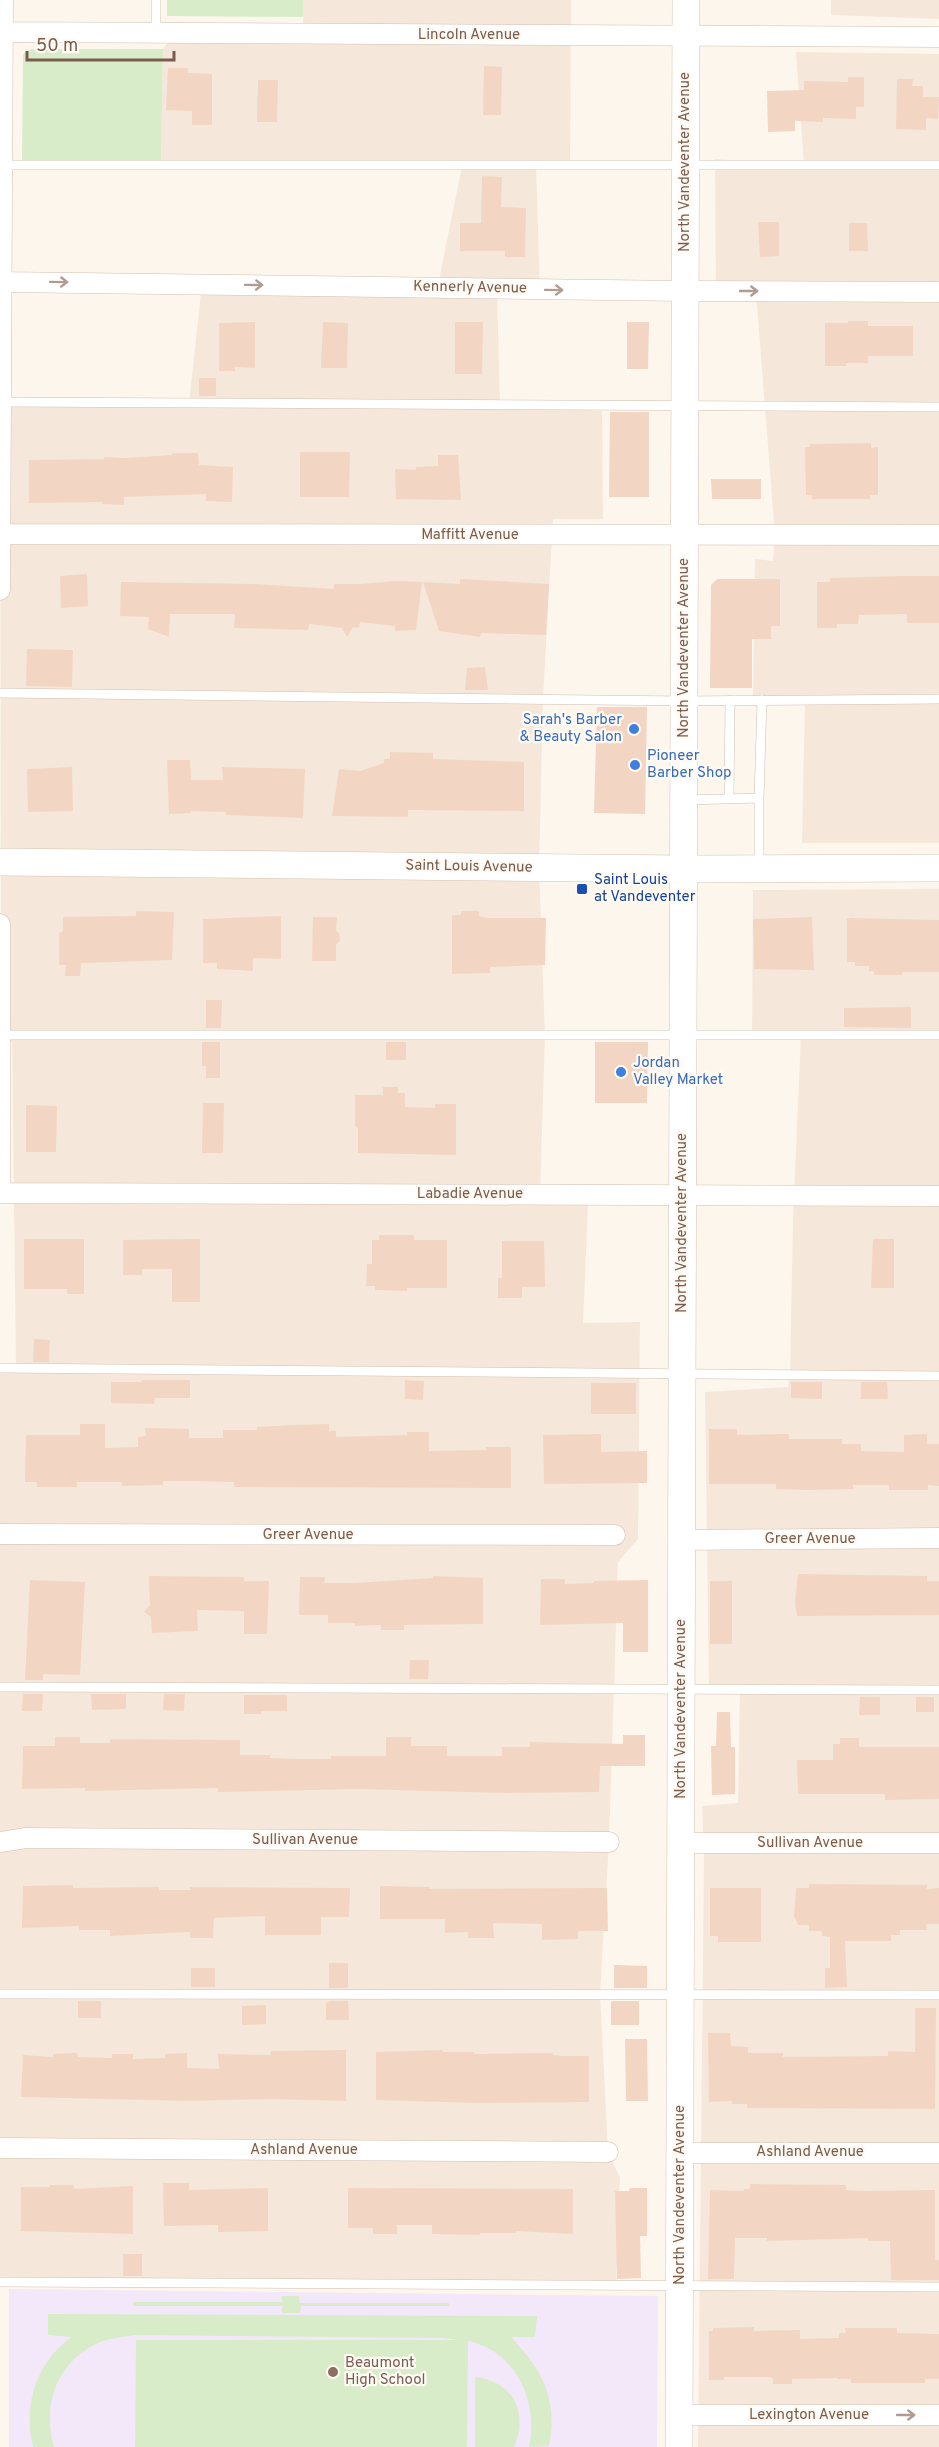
<svg xmlns="http://www.w3.org/2000/svg" width="939" height="2447" font-family="Overpass,sans-serif">
  <style>
    .residential { fill: #f5e8da }
    .education { fill: #f3e8fa }
    .green { fill: #d8ecc9 }
    .building { fill: #f3d5c3 }
    .lines { fill: none; stroke-linecap: round; stroke-linejoin: round }
    .lane-casing { stroke: #d1beb0; stroke-width: 10 }
    .street-casing { stroke: #d1beb0; stroke-width: 21 }
    .secondary-casing { stroke: #d6c0b0; stroke-width: 28 }
    .lane { stroke: #fff; stroke-width: 9 }
    .street { stroke: #fff; stroke-width: 20 }
    .secondary { stroke: #fff; stroke-width: 27 }
    .oneway { stroke: #af9d94 }
    .shop-dot { fill: #3f7fe0; stroke: #fffaf3; stroke-width: 2 }
    .transit-dot { fill: #1a4fb4; stroke: #fffaf3; stroke-width: 2 }
    .education-dot { fill: #8d6e63; stroke: #fffaf3; stroke-width: 2 }
    .labels { text-anchor: middle; dominant-baseline: central; stroke-width: 4.5; stroke-linejoin: round; paint-order: stroke }
    .street-label { font-size: 15px; fill: #7a5c4d; stroke: #fffaf3 }
    .shop-label { font-size: 15px; fill: #366cbe; stroke: #fffaf3; text-anchor: start }
    .transit-label { font-size: 15px; fill: #164399; stroke: #fffaf3; text-anchor: start }
    .education-label { font-size: 15px; fill: #785e54; stroke: #fffaf3; text-anchor: start }
  </style>
  <rect width="100%" height="100%" fill="#fdf6ec"/>
  <!-- residential -->
  <path class="residential" d="M0,0l2,402 187,1 13,-119 237,-4 23,-114 -293,-1 -8,-5 2,-111 12,-16h128v-33h268l-1,165 -34,1 4,123h-43l3,116 102,6 1,108h-50l-10,180 -4,169 6,167 -5,159 48,11 -5,118 57,-1 -2,217 -20,23 -9,280 -9,152 8,158 12,26 -4,108 -616,-4v-912h16l-4,-328 -11,-7z
    M831,0h108v19l-108,-4z
    M796,52l143,2v789h-137l3,-143 -52,1 2,-142 18,2 2,-26 -19,-243 -40,-1 -1,-132 89,6z
    M939,889v1558h-241l6,-588 -2,-53 36,-3 2,-113 -31,-1 -4,-297 83,-5 2,-12 3,-156 8,-184h-49l1,-145z"/>
  <!-- education -->
  <path class="education" d="M9,2289l649,7 -1,151h-648z"/>
  <!-- green -->
  <path class="green" d="M167,0h136v17l-136,-1z
    M32,49h131l-2,111h-139l1,-105 2,-3z
    M282,2296h17l1,7h149v3h-148l-1,7h-18v-7h-149v-4h149z
    M48,2314l489,2 -2,21h-24c32,34 47,62 38,109l-20,1c10,-45 -13,-96 -61,-106l-1,106h-332l1,-107h324l-18,-2 -307,-3c-13,2 -26,3 -37,8 -42,20 -56,62 -44,104h-21c-10,-42 3,-85 39,-110l-24,-2z
    M475,2377c38,4 54,35 39,70h-39z"/>
  <!-- building -->
  <path class="building" d="M484,66l18,1 -1,48h-18z
    M168,68h20v5l24,1v51h-20v-14l-26,-1z
    M848,77h16v30h-8v12l-33,-1v4l-28,-1v10l-27,1 -1,-41 37,-1v-9l44,1z
    M897,79h16l-1,7h11v11h16l-1,22 -12,-1v12l-30,-1z
    M258,80h20l-1,42h-20z
    M482,176l20,1 -1,30 25,1 -1,49h-20v-6h-45v-28h21z
    M758,222h21v34l-19,1z
    M849,223h18l1,28h-19z
    M848,321h20v5h45v30h-45v7h-22v3h-21v-43h23z
    M255,322v46l-20,-1v4h-16v-48z
    M323,322l25,1 -1,45h-26z
    M455,322h28l-1,52h-27z
    M627,322h22l-1,47h-21z
    M199,378h17v18h-17z
    M610,412h39v85h-40z
    M871,443v5l7,-1v48h-8v4h-58v-4h-6l-1,-48h5v-3z
    M300,452h50l-1,45h-49z
    M172,453h26l1,12 34,2 -1,35 -26,-1v-7l-82,3v8l-22,-1v-2l-73,1v-43l75,-1v-2l22,1 46,-3z
    M438,455h20l3,45 -65,-1 -1,-30 21,1v-3l22,-1z
    M711,479h50v20h-49z
    M87,574l1,32 -27,2 -1,-32z
    M902,576h37v47h-32v-9l-48,1 -1,9h-21v4h-20v-46h13v-4z
    M460,579l89,5 -3,51 -65,-2 -1,4 -41,-6 -16,-49 37,2z
    M717,579h63v47h-9v13h-19v49h-42l1,-103z
    M397,581l25,1 -6,48 -21,1v-5l-35,-4 -1,6 -6,-1 -6,10 -5,-9 -33,-4 -1,6 -74,-2 1,-14h-65l-1,23 -21,-8 1,-12 -29,-1 1,-34 135,2 78,5v-5h27z
    M27,649l46,1 -1,37 -46,-1z
    M485,667l3,23h-23l2,-22z
    M597,707h50l-2,107 -51,-1z
    M390,752l43,1v6l91,3v49l-116,-1v7l-76,-1 7,-47 21,2 24,-8v-4h6z
    M167,760h23l1,20h32l-1,-13 83,2 -2,49 -77,-3v-3l-35,-1v2l-22,1z
    M72,767l1,44 -45,1 -1,-43z
    M136,911l38,1 -2,48 -87,3h-4l-1,13h-15l1,-11h-7v-32l4,-2v-14l73,-1z
    M461,911h18v5l8,2h59l-1,47 -55,2v6l-38,1v-59h9z
    M281,916v43l-28,-1v13l-36,-2v-6h-14v-44z
    M313,917h24l-1,14 3,2 1,8 -4,3v17h-24z
    M812,917l2,53 -60,-1 -1,-50z
    M850,918l89,2v52h-37v3h-28v-4h-5v-5h-14v-4h-8v-43z
    M206,1000h16l-1,28h-15z
    M911,1007v21l-67,-1v-19z
    M202,1042h18v36h-14v-12h-4z
    M386,1042h20v18h-20z
    M595,1042h53l-1,61h-52z
    M383,1087h15v6h7v14l30,1v-4h21v51l-98,-2v-25l-3,-2v-31h28z
    M203,1103h21l-1,50h-21z
    M26,1105l31,1 -1,46h-30z
    M379,1235h35v5h33v48h-40v3l-32,-1v-4h-9l1,-22h5v-24h7z
    M24,1239h60v55h-17v-5h-43z
    M183,1239h17v63h-28v-33h-30v6h-19v-35z
    M873,1239h21v49h-23z
    M502,1241h42l1,46h-23v11h-24v-20h4z
    M34,1339l16,1 -1,22h-16z
    M142,1380h48v18h-35l-1,6 -43,-1v-21h30z
    M405,1380l19,1 -1,19 -18,-1z
    M791,1382h31v17l-31,-1z
    M861,1382h26l1,17h-27z
    M591,1383h45v31h-45z
    M80,1424h25v24l33,-1v-10l8,-1 -1,-8 44,1v9h34v-8h34v-3l35,-2 37,-1v7h7v6l71,-2v-3h22v19l57,-1v-3h25v41l-277,-1v-5l-41,-1h-30v4l-41,1v-4h-45v5h-40v-5h-12l1,-47h54z
    M709,1429h28v6l52,-1v5h53v5h19v7l43,1v-17l23,-1v10h12v42l-11,-1v5h-39v-5h-36v4l-44,1 -33,-1v-5h-67z
    M601,1434v18l46,-1v32l-103,1 -1,-49z
    M798,1574l129,2v5h12v34l-142,1 -2,-14z
    M149,1576l95,1v4h25l-2,53h-23v-23l-47,-1 1,21 -46,2 -1,-16 -7,-5 6,-7z
    M433,1576l50,2v46l-79,1v5h-23v-5l-26,1v-3h-27v-8h-29l1,-38h25l-1,6h30l79,-5z
    M541,1579h24v5l29,-1v-2l54,-1v72h-25v-29l-83,2z
    M30,1580l55,2 -5,93 -37,-1v6h-18z
    M710,1581h22v63h-22z
    M410,1660h19l-1,19h-19z
    M23,1694h20l-1,17h-20z
    M91,1694h35v15l-34,1z
    M164,1694h21l-1,17 -21,-1z
    M244,1695h43v16h-26v3h-17z
    M860,1697h20v18h-21z
    M916,1697h18v15h-18z
    M717,1712h13l1,35h4v47l-23,1 -1,-49h5z
    M623,1735h22v31h-45l-1,26 -97,1 -143,-4 -141,3v-4l-133,3v-3l-63,1 1,-43h32v-9h25v6h30v-4l130,1v15h30v3l25,1h36v-3h55v-19h25v9h36v10h55v-9h28v-5l93,2z
    M840,1738h19v9h80v52l-54,1v-6h-87l-1,-34h36v-16h7z
    M809,1884l118,1v4l12,-1v36h-13l1,6h-27v5h-9v6h-46l2,46 -22,1v-20h5v-31l-8,-1v-5h-13v-6h-11l-4,-9 2,-28h13z
    M73,1885v3l86,-1v3h31v-3l160,1 -1,29h-28v18h-56v-19l-51,2 -1,20h-23v-6l-80,4v-6h-31v-4l-57,2 1,-42z
    M380,1886l49,1v2l178,-1 1,43h-30v8l-36,1v-16l-49,-1 1,15h-26v-6l-23,1v-14h-65z
    M710,1888h51v54h-43v-6h-8z
    M329,1963h19v25h-19z
    M614,1965l33,1v22h-33z
    M191,1968h24v19h-24z
    M78,2001h23v17h-23z
    M330,2001h18l1,19h-23v-17z
    M613,2001h26v24h-28v-23z
    M266,2005v19l-24,1v-19z
    M915,2008h21l-1,101 -188,-1v-4h-15v-3l-23,1 -1,-69h22l1,13 17,1v6h35v4l105,-1v-5l27,1z
    M625,2039h22l1,62h-22z
    M346,2050v51l-75,-2 -81,2 -169,-4 2,-42 30,2v-3l24,-1 1,4 34,1v-4h21v5l32,-1v-4l22,-1v15l32,1 -1,-15 53,1v-4z
    M443,2050v2h31v2l79,-1v2l9,1h27v46l-111,1 -102,-3v-48z
    M163,2183h26v7l79,-2v43l-50,1v-7l-54,1z
    M750,2184l96,1v5l21,1 68,-1v70h4v20h-48l-1,-39h-22v-3l-101,3v-3h-32l-1,41h-26l2,-89 34,1v-2h6z
    M50,2185h24v4l59,-3v48l-112,-3v-44h29z
    M348,2188l225,1v45l-57,-3v2h-36v2l-48,-1v-9h-35v9h-24v-6h-25z
    M630,2188h17v48h-7l1,42 -24,1 -2,-88h14z
    M123,2254h19v22h-19z
    M754,2327v4l46,-1v9l39,-1v-5h7l-1,-5h52v5l42,1v45h-14v4h-74v-4h-13l-1,-1 -45,1v5h-19v-6l-6,-1h-43v3h-15v-49h4v-3z"/>
  <g class="lines">
    <!-- lane casing -->
    <g class="lane-casing">
      <path id="lane" d="M156,33v-33
        M1,165h938
        M2,402l937,5
        M0,693l684,8 255,-2
        M759,798l3,-98
        M729,799l1,-99
        M686,800l73,-2v69
        M1,1035h938
        M0,1368l939,8
        M0,1687l939,3
        M0,1994l939,1
        M0,2282l939,5"/>
    </g>
    <!-- street casing -->
    <g class="street-casing">
      <path id="street" d="M0,32l939,5
        M0,282l685,9 254,1
        M1,534l938,1
        M0,590l3,-590
        M0,924v265
        M0,1193l939,3
        M0,1534l615,1
        M682,1540l257,-2
        M0,1842l26,-4 583,4
        M681,1843h258
        M0,2148l608,4
        M680,2153h259
        M679,2415h260"/>
    </g>
    <!-- secondary casing -->
    <g class="secondary-casing">
      <path id="secondary" d="M0,862l684,7 255,-1
        M679,2447l7,-2447"/>
    </g>
    <!-- lane -->
    <use href="#lane" class="lane"/>
    <!-- street -->
    <use href="#street" class="street"/>
    <!-- secondary -->
    <use href="#secondary" class="secondary"/>
  </g>
  <!-- one-way arrows -->
  <defs><path id="oneway-shaft" d="M-6 0H5M1.5-3L5.5 0L1.5 3" fill="none" stroke-width="1.6" stroke-linecap="round" stroke-linejoin="round" transform="scale(1.5)"/></defs>
  <g class="oneway">
    <use href="#oneway-shaft" transform="translate(59 282) rotate(1)"/>
    <use href="#oneway-shaft" transform="translate(254 285) rotate(1)"/>
    <use href="#oneway-shaft" transform="translate(554 290) rotate(1)"/>
    <use href="#oneway-shaft" transform="translate(749 291)"/>
    <use href="#oneway-shaft" transform="translate(906 2415)"/>
  </g>
  <!-- markers -->
  <g class="shop-dot">
    <circle cx="634" cy="729" r="6"/>
    <circle cx="635" cy="765" r="6"/>
    <circle cx="621" cy="1072" r="6"/>
  </g>
  <rect class="transit-dot" x="576" y="883" width="12" height="12" rx="3"/>
  <circle class="education-dot" cx="333" cy="2372" r="6"/>
  <g class="labels">
    <!-- street labels -->
    <g class="street-label">
      <text x="469" y="35">Lincoln Avenue</text>
      <text transform="translate(685 162) rotate(-90)">North Vandeventer Avenue</text>
      <text transform="translate(470 288) rotate(1)">Kennerly Avenue</text>
      <text x="470" y="535">Maffitt Avenue</text>
      <text transform="translate(684 648) rotate(-90)">North Vandeventer Avenue</text>
      <text transform="translate(469 867) rotate(1)">Saint Louis Avenue</text>
      <text x="470" y="1194">Labadie Avenue</text>
      <text transform="translate(682 1223) rotate(-90)">North Vandeventer Avenue</text>
      <text x="308" y="1535">Greer Avenue</text>
      <text x="810" y="1539">Greer Avenue</text>
      <text transform="translate(681 1709) rotate(-90)">North Vandeventer Avenue</text>
      <text x="305" y="1840">Sullivan Avenue</text>
      <text x="810" y="1843">Sullivan Avenue</text>
      <text x="304" y="2150">Ashland Avenue</text>
      <text x="810" y="2152">Ashland Avenue</text>
      <text transform="translate(680 2195) rotate(-90)">North Vandeventer Avenue</text>
      <text x="809" y="2415">Lexington Avenue</text>
    </g>
    <!-- shop labels -->
    <g class="shop-label">
      <text x="622" y="720" text-anchor="end">Sarah's Barber<tspan x="622" dy="17">&amp; Beauty Salon</tspan></text>
      <text x="647" y="756">Pioneer<tspan x="647" dy="17">Barber Shop</tspan></text>
      <text x="633" y="1063">Jordan<tspan x="633" dy="17">Valley Market</tspan></text>
    </g>
    <!-- transit labels -->
    <g class="transit-label">
      <text x="594" y="880">Saint Louis<tspan x="594" dy="17">at Vandeventer</tspan></text>
    </g>
    <!-- education labels -->
    <g class="education-label">
      <text x="345" y="2363">Beaumont<tspan x="345" dy="17">High School</tspan></text>
    </g>
  </g>
  <!-- scale -->
  <path d="M27 51v9h147v-9" fill="none" stroke="#7a5c4d" stroke-width="3"/>
  <text x="36" y="51" font-size="18" fill="#7a5c4d" stroke="#fffaf3" stroke-width="4.5" paint-order="stroke">50 m</text>
</svg>
